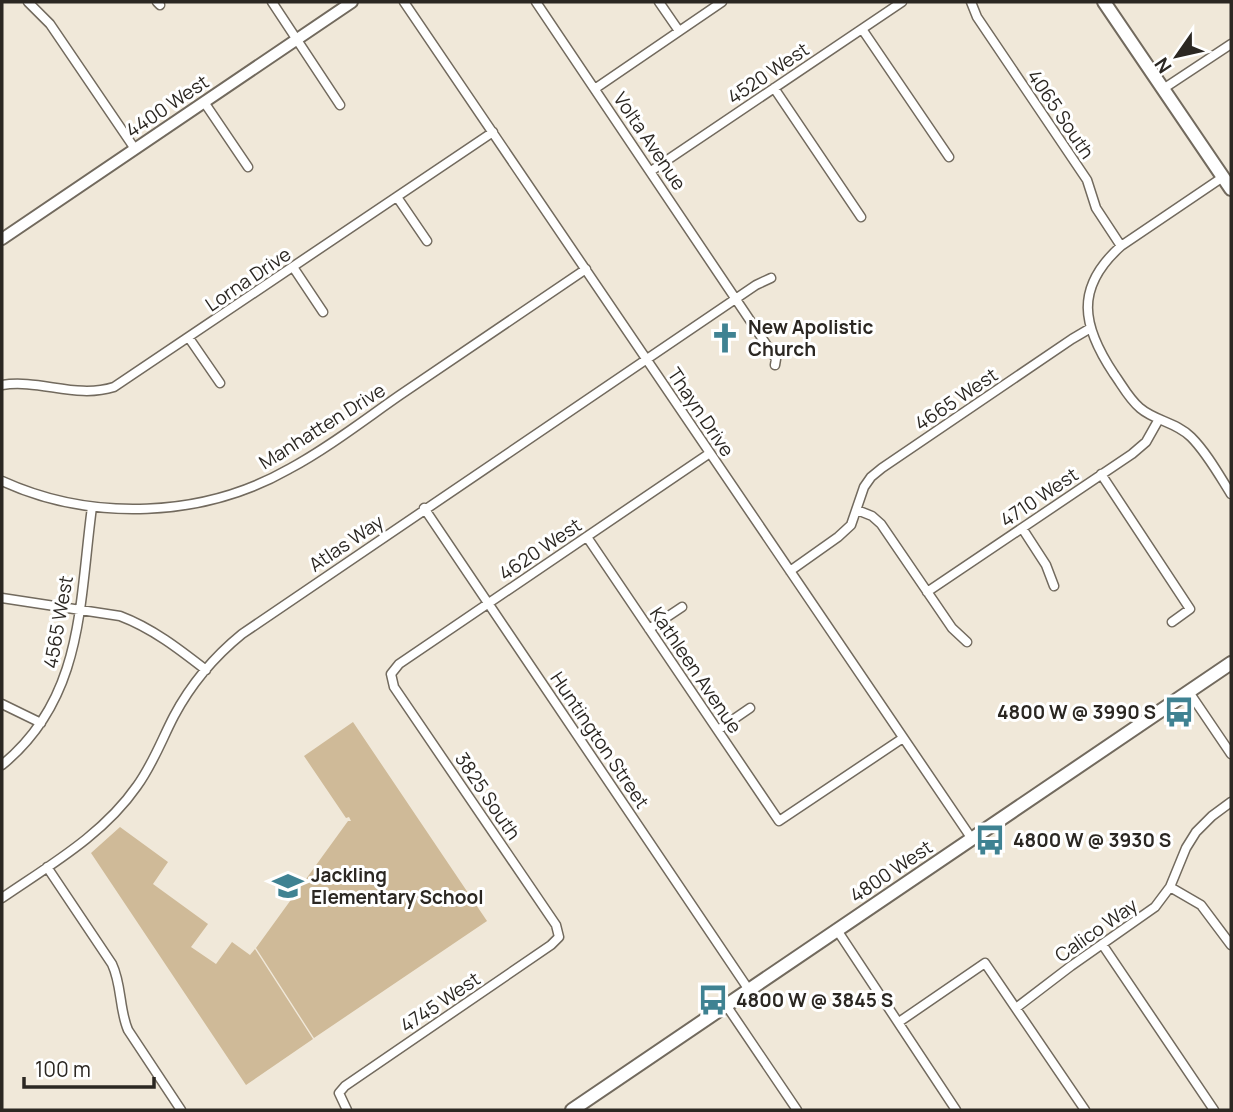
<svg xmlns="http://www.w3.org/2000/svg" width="1233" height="1112" font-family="Manrope,sans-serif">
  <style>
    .green { fill: #cfba98 }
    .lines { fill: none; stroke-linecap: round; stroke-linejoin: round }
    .minor-casing { stroke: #726a5e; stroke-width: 11 }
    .tertiary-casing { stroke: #726a5e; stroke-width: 14 }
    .secondary-casing { stroke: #726a5e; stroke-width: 16 }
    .minor { stroke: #fff; stroke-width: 8 }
    .tertiary { stroke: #fff; stroke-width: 10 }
    .secondary { stroke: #fff; stroke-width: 12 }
    .labels { text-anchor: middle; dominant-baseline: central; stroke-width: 6; stroke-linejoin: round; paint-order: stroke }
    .street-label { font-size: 19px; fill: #2b2722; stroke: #fff }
    .poi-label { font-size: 19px; font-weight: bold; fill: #2b2722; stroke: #fff; text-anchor: start }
  </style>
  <rect width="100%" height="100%" fill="#f0e8d9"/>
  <!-- green -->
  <path class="green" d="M353,722l134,199 -173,117 -58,-90 92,-127h3l-2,-4 -3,1 -42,-62z
    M120,827l48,35 -15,22 55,40 -17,23 25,17 16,-22 18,13 5,-6 58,90 -67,46 -155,-232z"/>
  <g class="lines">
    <!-- minor casing -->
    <g class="minor-casing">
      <path id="minor" d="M28,2l22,22 85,125
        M157,2l3,3
        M272,2l68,103
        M404,2l568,837
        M536,2l240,357 -1,6
        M659,2l20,29
        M971,2l6,15 110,163 9,28 25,38
        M862,29l87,128
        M596,88l126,-86
        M774,88l87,129
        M1163,89l68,-45
        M204,102l44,65
        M651,171l251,-169
        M1223,177l-102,69c-47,42 -39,80 -7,128 8,11 15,25 26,34 15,13 36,14 51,29 16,16 28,38 40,57
        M397,197l30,44
        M293,267l30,45
        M189,338l31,45
        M2,385c38,-6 74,14 112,2l379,-255
        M1101,474l89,135 -18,13
        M2,481c90,41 201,37 287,-12 39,-21 75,-49 111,-74 62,-42 124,-84 186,-126
        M424,508l325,482
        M857,510l15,6 9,8 71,104 15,14
        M1022,528l24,37 8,21
        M587,537l192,284 124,-83
        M790,571l48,-34 13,-12 13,-38 7,-10 11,-9 190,-129 17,-10
        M927,592l205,-138 14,-12 13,-23
        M2,598l118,18c32,12 59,33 86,54
        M649,629l33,-22
        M1189,692l42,62
        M2,704l39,19
        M718,730l32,-22
        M2,765c82,-67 77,-162 90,-258
        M47,867l65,97c10,21 7,45 16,66l53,80
        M1170,887l31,18 30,40
        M2,898c48,-33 101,-63 135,-112 16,-22 25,-47 37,-70 17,-32 41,-60 68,-82l514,-349 15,-7
        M837,930l119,180
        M1102,944l112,166
        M726,1005l71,105
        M1016,1008l55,-42 84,-59 15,-20 16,-39 10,-16 16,-16 19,-14
        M899,1022l86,-59 100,147
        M347,1110l-8,-17 6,-7 206,-141 8,-8 -3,-12 -162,-238 -3,-13 8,-10 311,-211"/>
    </g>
    <!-- tertiary casing -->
    <g class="tertiary-casing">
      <path id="tertiary" d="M2,239l350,-237"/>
    </g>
    <!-- secondary casing -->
    <g class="secondary-casing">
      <path id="secondary" d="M1104,2l127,187
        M572,1110l659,-447"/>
    </g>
    <!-- minor -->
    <use href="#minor" class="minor"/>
    <!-- tertiary -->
    <use href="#tertiary" class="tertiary"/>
    <!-- secondary -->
    <use href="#secondary" class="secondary"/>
  </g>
  <!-- icons -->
  <defs>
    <g id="church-bare" transform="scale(2.415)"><path d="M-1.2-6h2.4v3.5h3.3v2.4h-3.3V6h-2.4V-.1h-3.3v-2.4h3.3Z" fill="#3f8292" stroke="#fff" stroke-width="2.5" paint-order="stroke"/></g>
    <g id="bus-bare" transform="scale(2.415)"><path d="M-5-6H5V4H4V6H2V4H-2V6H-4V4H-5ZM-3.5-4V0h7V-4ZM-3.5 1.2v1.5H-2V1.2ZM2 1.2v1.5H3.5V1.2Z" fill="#3f8292" stroke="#fff" stroke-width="2.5" paint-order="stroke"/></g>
    <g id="school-bare" transform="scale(2.415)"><path d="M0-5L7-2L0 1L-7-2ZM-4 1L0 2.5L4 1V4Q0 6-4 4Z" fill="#3f8292" stroke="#fff" stroke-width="2.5" paint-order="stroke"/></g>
  </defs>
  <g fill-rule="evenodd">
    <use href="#church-bare" x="725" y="338"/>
    <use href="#bus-bare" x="1179" y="712"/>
    <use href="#bus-bare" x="990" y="840"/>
    <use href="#school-bare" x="288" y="886"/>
    <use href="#bus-bare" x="713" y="1000"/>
  </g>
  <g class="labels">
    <!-- street labels -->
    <g class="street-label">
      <text transform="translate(768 73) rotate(-34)">4520 West</text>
      <text transform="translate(167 106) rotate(-34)">4400 West</text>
      <text transform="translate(1061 114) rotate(56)">4065 South</text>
      <text transform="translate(650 141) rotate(56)">Volta Avenue</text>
      <text transform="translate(248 279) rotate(-34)">Lorna Drive</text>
      <text transform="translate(956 399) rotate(-34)">4665 West</text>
      <text transform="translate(701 412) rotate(56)">Thayn Drive</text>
      <text transform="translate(322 426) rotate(-32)">Manhatten Drive</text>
      <text transform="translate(1039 497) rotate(-34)">4710 West</text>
      <text transform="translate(346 543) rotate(-34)">Atlas Way</text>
      <text transform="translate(540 549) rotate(-34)">4620 West</text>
      <text transform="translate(58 622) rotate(-80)">4565 West</text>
      <text transform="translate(696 670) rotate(56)">Kathleen Avenue</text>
      <text transform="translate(600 740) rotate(56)">Huntington Street</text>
      <text transform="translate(488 796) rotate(56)">3825 South</text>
      <text transform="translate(891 871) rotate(-34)">4800 West</text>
      <text transform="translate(1096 930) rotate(-35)">Calico Way</text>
      <text transform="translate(440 1002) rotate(-34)">4745 West</text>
    </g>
    <!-- poi labels -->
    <g class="poi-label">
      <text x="748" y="327">New Apolistic<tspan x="748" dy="22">Church</tspan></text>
      <text x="1156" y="712" text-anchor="end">4800 W @ 3990 S</text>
      <text x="1013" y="840">4800 W @ 3930 S</text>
      <text x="311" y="875">Jackling<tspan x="311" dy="22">Elementary School</tspan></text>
      <text x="736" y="1000">4800 W @ 3845 S</text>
    </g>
  </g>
  <!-- border -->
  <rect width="1233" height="1112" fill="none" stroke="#2b2722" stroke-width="7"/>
  <!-- north arrow -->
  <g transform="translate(1177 56) rotate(236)" stroke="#ffffff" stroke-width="5" paint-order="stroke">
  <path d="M0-5L12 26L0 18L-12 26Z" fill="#2b2722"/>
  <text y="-10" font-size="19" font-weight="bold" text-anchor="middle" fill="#2b2722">N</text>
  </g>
  <!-- scale -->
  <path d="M24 1077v10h130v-10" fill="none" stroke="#2b2722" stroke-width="3.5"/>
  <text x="35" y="1077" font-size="21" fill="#2b2722" stroke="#ffffff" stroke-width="5" paint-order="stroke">100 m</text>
</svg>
